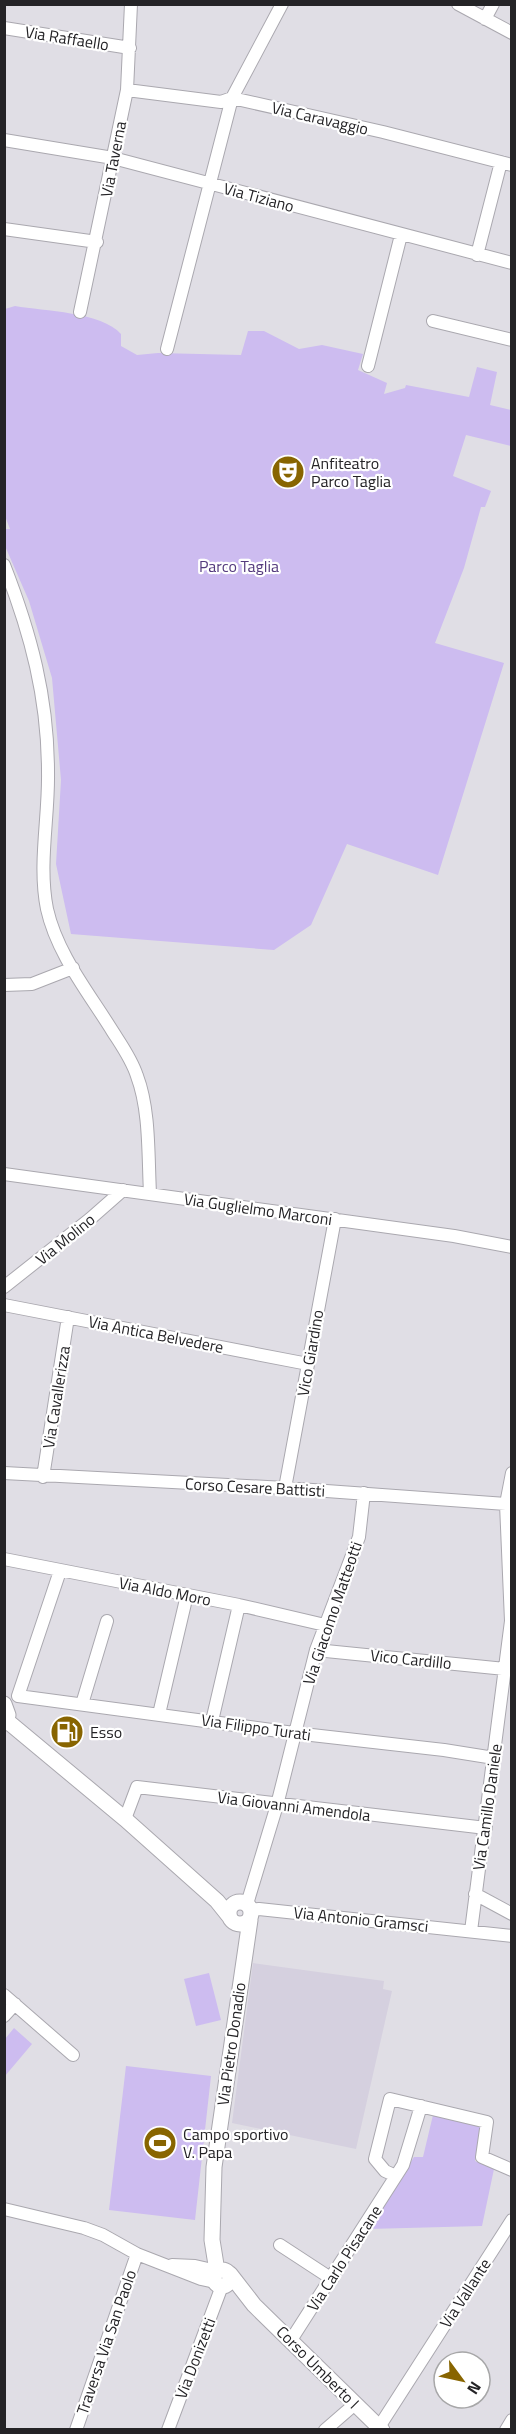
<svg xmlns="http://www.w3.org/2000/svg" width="516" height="2434" font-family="'Titillium Web',sans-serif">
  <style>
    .built { fill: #d5d0df }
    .green { fill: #cdbcf0 }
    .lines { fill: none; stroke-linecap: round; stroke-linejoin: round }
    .minor-casing { stroke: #aaa8af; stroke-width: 14 }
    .major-casing { stroke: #aaa8af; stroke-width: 17 }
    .minor { stroke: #fff; stroke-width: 12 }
    .major { stroke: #fff; stroke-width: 15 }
    .labels { text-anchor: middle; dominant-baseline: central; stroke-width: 4.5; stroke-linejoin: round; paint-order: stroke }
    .street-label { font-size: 16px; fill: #242326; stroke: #fff }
    .poi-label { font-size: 16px; fill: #242326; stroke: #fff; text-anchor: start }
    .park-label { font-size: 16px; fill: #543a7d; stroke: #fff }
  </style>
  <rect width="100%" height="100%" fill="#e0dee5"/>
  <!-- built -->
  <path class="built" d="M253,1963l131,18 -1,8 9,2 -36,158 -124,-26z"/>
  <!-- green -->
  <path class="green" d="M15,306c29,5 87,6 106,28v12l16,9 21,-2 83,2 7,-24h16l35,18 23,-4 41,9 -5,16 29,13 -3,11 21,-6 1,-3 63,12 8,-30 20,5 -7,33 21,5v36l-45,-11 -13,41 38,15 -6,16h-4l-17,61 -29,75 69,20 -66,212 -91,-31 -36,81 -37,25 -203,-16 -15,-70 5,-84 -9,-102 -23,-77 -24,-55v-17h5l-5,-13v-207z
    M209,1973l12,47 -25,6 -12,-47z
    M14,2028l18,16 -27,32v-37z
    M126,2066l85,10 -16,144 -86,-10z
    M433,2115l49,12 -7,34 19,8 -12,57 -114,3 46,-72h9z"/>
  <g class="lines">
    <!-- minor casing -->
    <g class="minor-casing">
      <path id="minor" d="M458,4l54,29
        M485,19l8,-15
        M4,28l126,20
        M127,90l94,12 11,-4 151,34 129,33
        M4,140l109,18 399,105
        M4,229l93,13
        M477,255l24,-93
        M80,312l47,-222 4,-86
        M433,321l79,19
        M167,349l65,-251 50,-94
        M368,366l33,-131
        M4,565c27,69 44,133 44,207 1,45 -10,92 -1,137 10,45 42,84 66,123 9,14 19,28 24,44 13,34 11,80 13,117
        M4,985l28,-1 41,-16
        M4,1174l450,62 58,11
        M4,1287l86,-68 33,-29
        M4,1305l304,59
        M4,1473l281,15 221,16
        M43,1477l25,-160
        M285,1488l50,-269
        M4,1559l235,46 86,20
        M316,1650l189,19
        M18,1696l276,37 150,17 50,8
        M18,1696l42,-125
        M82,1704l25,-83
        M159,1714l28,-119
        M212,1721l27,-116
        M125,1819l12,-32 349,41
        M475,1894l37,20
        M247,1904l30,-99 39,-155 43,-113 5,-44
        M251,1910l8,-1 253,27
        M471,1931l40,-310 -5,-117 6,-31
        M4,1995l69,60
        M4,2016l11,-12
        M396,2176l-11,-5 -10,-12 15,-60 97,23 -5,35 30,13
        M4,2209l80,19 19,7 34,19 64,25 14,3
        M280,2245l52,34
        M172,2265l23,1 22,5
        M291,2340l112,-175 18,-59
        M379,2427l133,-207
        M76,2430l61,-176
        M168,2430l54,-144
        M325,2430l30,-26
        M506,2430l6,-10"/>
    </g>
    <!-- major casing -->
    <g class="major-casing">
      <path id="major" d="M4,1704l4,11 -4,8
        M6,1720l119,99 92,82 12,15
        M229 1913a11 11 0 1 1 22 0a11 11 0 1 1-22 0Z
        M214 2278a8 8 0 1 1 16 0a8 8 0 1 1-16 0Z
        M217,2271l-5,-31 2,-73 36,-247
        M230,2274l24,31 128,125"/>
    </g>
    <!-- minor -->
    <use href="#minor" class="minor"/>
    <!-- major -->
    <use href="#major" class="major"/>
  </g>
  <!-- icons -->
  <defs>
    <g id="theatre-disc" transform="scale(1.725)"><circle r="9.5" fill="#886501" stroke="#fff"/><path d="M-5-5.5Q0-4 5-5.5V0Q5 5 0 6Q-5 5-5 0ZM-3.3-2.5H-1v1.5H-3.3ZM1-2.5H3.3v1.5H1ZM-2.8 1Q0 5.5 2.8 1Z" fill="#fff"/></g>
    <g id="fuel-disc" transform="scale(1.725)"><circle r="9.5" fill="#886501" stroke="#fff"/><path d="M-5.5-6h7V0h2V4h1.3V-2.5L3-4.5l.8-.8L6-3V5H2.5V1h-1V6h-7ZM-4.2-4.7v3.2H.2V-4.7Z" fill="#fff"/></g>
    <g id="stadium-disc" transform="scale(1.725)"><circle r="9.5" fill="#886501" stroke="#fff"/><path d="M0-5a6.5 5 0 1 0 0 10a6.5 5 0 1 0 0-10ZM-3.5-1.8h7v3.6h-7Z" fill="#fff"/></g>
  </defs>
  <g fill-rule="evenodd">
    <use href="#theatre-disc" x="288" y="472"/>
    <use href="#fuel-disc" x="67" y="1732"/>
    <use href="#stadium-disc" x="160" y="2143"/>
  </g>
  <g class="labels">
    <!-- street labels -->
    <g class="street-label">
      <text transform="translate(67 38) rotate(9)">Via Raffaello</text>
      <text transform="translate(320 118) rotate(13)">Via Caravaggio</text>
      <text transform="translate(113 159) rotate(-79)">Via Taverna</text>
      <text transform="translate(259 197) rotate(15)">Via Tiziano</text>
      <text transform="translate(258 1209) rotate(8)">Via Guglielmo Marconi</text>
      <text transform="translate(65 1239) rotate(-39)">Via Molino</text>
      <text transform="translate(156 1334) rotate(11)">Via Antica Belvedere</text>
      <text transform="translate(310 1353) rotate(-80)">Vico Giardino</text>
      <text transform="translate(56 1397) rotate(-81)">Via Cavallerizza</text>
      <text transform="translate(255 1487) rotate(3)">Corso Cesare Battisti</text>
      <text transform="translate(165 1591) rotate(11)">Via Aldo Moro</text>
      <text transform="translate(332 1613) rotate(-71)">Via Giacomo Matteotti</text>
      <text transform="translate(411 1659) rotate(6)">Vico Cardillo</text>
      <text transform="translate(256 1727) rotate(8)">Via Filippo Turati</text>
      <text transform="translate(294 1806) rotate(7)">Via Giovanni Amendola</text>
      <text transform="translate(487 1807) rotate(-82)">Via Camillo Daniele</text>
      <text transform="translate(361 1919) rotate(6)">Via Antonio Gramsci</text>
      <text transform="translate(231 2044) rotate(-82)">Via Pietro Donadio</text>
      <text transform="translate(344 2258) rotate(-57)">Via Carlo Pisacane</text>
      <text transform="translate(465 2293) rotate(-57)">Via Vallante</text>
      <text transform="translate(106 2342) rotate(-71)">Traversa Via San Paolo</text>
      <text transform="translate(195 2358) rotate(-69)">Via Donizetti</text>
      <text transform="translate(318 2367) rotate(45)">Corso Umberto I</text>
    </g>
    <!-- poi labels -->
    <g class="poi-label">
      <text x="311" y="463">Anfiteatro<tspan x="311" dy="18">Parco Taglia</tspan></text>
      <text x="90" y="1732">Esso</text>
      <text x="183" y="2134">Campo sportivo<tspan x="183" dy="18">V. Papa</tspan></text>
    </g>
    <!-- park labels -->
    <g class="park-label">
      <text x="239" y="566">Parco Taglia</text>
    </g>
  </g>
  <!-- border -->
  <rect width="516" height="2434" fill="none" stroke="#242326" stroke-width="12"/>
  <!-- north arrow -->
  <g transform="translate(462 2380) rotate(123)"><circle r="28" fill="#ffffff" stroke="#a7a7a8" stroke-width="1.5"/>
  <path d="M0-4.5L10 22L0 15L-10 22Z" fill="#886501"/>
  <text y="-9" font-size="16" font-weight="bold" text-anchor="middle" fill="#242326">N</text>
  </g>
</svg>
